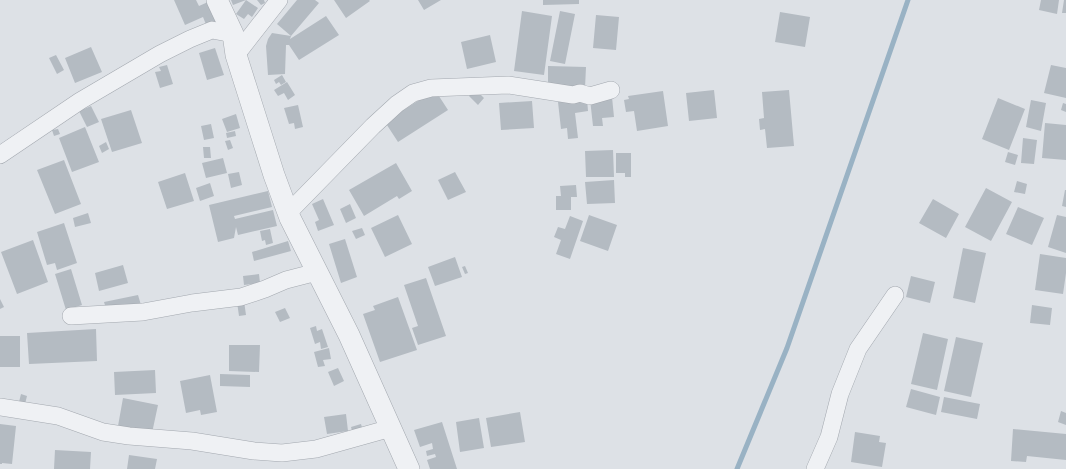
<svg xmlns="http://www.w3.org/2000/svg" width="1066" height="469" font-family="Signika,sans-serif">
  <style>
    .lines { fill: none; stroke-linecap: round; stroke-linejoin: round }
    .stream { stroke: #99b2c4; stroke-width: 5 }
    .building { fill: #b4bbc2 }
    .minor-casing { stroke: #a3a8af; stroke-width: 18 }
    .tertiary-casing { stroke: #a3a8af; stroke-width: 22 }
    .minor { stroke: #eff1f4; stroke-width: 17 }
    .tertiary { stroke: #eff1f4; stroke-width: 21 }
  </style>
  <rect width="100%" height="100%" fill="#dde1e6"/>
  <g class="lines">
    <!-- stream -->
    <path class="stream" d="M737,469l50,-121 121,-348"/>
  </g>
  <!-- building -->
  <path class="building" d="M174,0h22l3,6 9,-4 9,21 -10,4 -4,-10 -18,8z
    M231,0h15l12,8 -6,9 -4,-3 -4,5 -8,-5 10,-14 -13,5z
    M257,0h7l1,3 -4,2z
    M297,0h18l4,3 -28,33 -14,-12z
    M334,0h35l1,1 -24,17z
    M418,0h23l-17,10z
    M543,0h36v4l-36,1z
    M1041,0h18l-2,14 -18,-4z
    M1064,0h2v13h-4z
    M522,11l30,5 -8,59 -30,-4z
    M560,11l15,3 -10,50 -15,-3z
    M780,12l30,5 -5,30 -30,-5z
    M596,15l23,2 -3,33 -23,-2z
    M326,16l13,19 -40,25 -10,-15h-3l-1,29 -17,1 -2,-29 2,-7 4,-6 19,3 -1,3z
    M490,35l6,27 -29,7 -6,-27z
    M91,47l11,25 -27,11 -10,-25z
    M215,48l9,27 -17,5 -8,-27z
    M56,55l8,15 -7,4 -8,-16z
    M167,65l6,19 -13,4 -5,-16 6,-1 -2,-4z
    M1051,65l15,3v30l-22,-5z
    M548,66l38,1 -1,21 -37,-1z
    M282,75l4,7 -5,3 -2,-3 -3,2 -2,-4z
    M287,82l8,13 -7,5 -4,-7 -6,3 -4,-6z
    M475,89l9,9 -6,7 -9,-9z
    M435,90l13,20 -50,32 -13,-20z
    M714,90l3,28 -28,3 -3,-28z
    M789,90l5,56 -27,2 -2,-19 -5,1 -1,-11 5,-1 -2,-26z
    M663,91l5,35 -31,5 -3,-20 -8,1 -2,-12 5,-1 -1,-3z
    M612,97l2,20 -12,1 1,8h-10l-3,-27z
    M998,98l27,11 -16,41 -27,-11z
    M587,99l1,12 -13,2 3,25 -10,1 -1,-11 -6,1 -3,-27z
    M1031,100l15,3 -5,28 -15,-4z
    M532,101l2,27 -33,2 -2,-27z
    M1063,103l3,1v8l-5,-2z
    M298,105l5,22 -8,2 -1,-6 -5,1 -5,-16z
    M91,106l8,16 -12,5 -8,-16z
    M131,110l11,33 -30,9 -11,-33z
    M236,114l4,14 -13,4 -5,-13z
    M1045,123l21,2v35l-24,-2z
    M211,124l3,14 -10,2 -3,-14z
    M85,127l14,35 -27,10 -13,-34z
    M58,129l2,5 -6,2 -2,-6z
    M235,131l1,5 -9,2 -1,-5z
    M1023,138l14,2 -3,24 -13,-1z
    M230,140l3,8 -5,2 -3,-9z
    M106,142l3,7 -7,4 -3,-7z
    M203,147h7l1,11h-7z
    M613,150l1,27h-28l-1,-26z
    M1008,152l10,3 -3,10 -10,-3z
    M616,153h15v24h-6v-4h-9z
    M223,158l4,15 -21,5 -4,-15z
    M64,160l17,44 -26,10 -18,-44z
    M396,163l16,28 -13,8 -2,-3 -33,20 -15,-26z
    M239,172l3,13 -11,3 -3,-14z
    M455,172l11,20 -18,8 -10,-20z
    M185,173l9,28 -27,8 -9,-27z
    M614,180l1,23 -28,1 -2,-22z
    M1017,181l10,3 -2,10 -11,-2z
    M210,183l4,13 -14,5 -4,-13z
    M576,185l1,12h-6v13h-15v-14h5l-1,-10z
    M986,188l26,14 -21,39 -26,-14z
    M1065,190h1v17l-4,-1z
    M268,191l4,16 -38,9 1,3 38,-9 4,16 -39,9 -2,-8 -2,11 -16,4 -9,-37z
    M323,199l11,26 -16,6 -3,-9 4,-2 -7,-16z
    M933,199l26,15 -13,24 -27,-15z
    M350,204l6,14 -10,5 -6,-14z
    M1018,207l26,11 -12,27 -26,-11z
    M88,213l3,10 -16,4 -2,-9z
    M398,215l14,29 -27,13 -14,-29z
    M589,215l28,10 -9,26 -28,-10z
    M1057,215l9,2v36l-18,-6z
    M570,216l13,5 -13,38 -14,-5 5,-14 -7,-3 4,-10 7,2z
    M64,223l13,40 -20,7 -2,-7 -8,2 -10,-33z
    M362,228l3,7 -9,4 -4,-8z
    M270,229l3,14 -7,2 -1,-5 -3,1 -2,-10z
    M345,239l12,38 -16,6 -12,-39z
    M33,240l15,42 -31,12 -16,-42z
    M288,241l3,10 -37,10 -2,-9z
    M963,248l23,5 -11,50 -22,-5z
    M1040,254l26,4v15l-3,21 -28,-4z
    M455,257l7,20 -27,9 -7,-19z
    M123,265l5,18 -29,8 -4,-18z
    M465,266l3,7 -3,1 -3,-7z
    M71,269l11,36 -16,5 -11,-36z
    M259,274l1,9 -16,2 -1,-9z
    M911,276l24,6 -5,21 -24,-6z
    M426,278l20,58 -28,9 -6,-17 6,-2 -14,-41z
    M138,295l3,10 -34,7 -3,-10z
    M398,297l19,53 -37,12 -17,-48 12,-4 -2,-4z
    M0,299l4,8 -4,2z
    M244,301l2,14 -7,1 -2,-14z
    M1032,305l20,3 -2,17 -20,-2z
    M285,308l5,10 -10,4 -5,-10z
    M316,326l1,5 5,-2 6,18 -7,2 -1,-7 -5,2 -5,-16z
    M96,329l1,32 -68,3 -2,-31z
    M923,333l25,6 -11,51 -26,-6z
    M0,336h20v31h-20z
    M956,337l27,6 -12,54 -27,-6z
    M229,345h31l-1,27 -30,-1z
    M329,348l2,11 -8,1 2,6 -7,1 -4,-15z
    M338,368l6,13 -10,5 -6,-14z
    M155,370l1,23 -41,2 -1,-23z
    M220,374l30,1v12l-30,-1z
    M210,375l7,37 -16,3 -1,-5 -14,3 -6,-32z
    M911,389l29,8 -4,18 -30,-8z
    M21,394l6,2 -2,8 -6,-2z
    M944,397l36,7 -3,15 -36,-7z
    M123,398l35,7 -6,28 -34,-7z
    M1061,411l5,2v12l-8,-3z
    M520,412l5,30 -34,5 -5,-29z
    M346,414l2,17 -21,3 -3,-17z
    M479,418l5,30 -24,4 -4,-30z
    M442,422l15,47h-27l-3,-9 9,-3 -1,-3 -8,2 -1,-5 7,-2 -1,-6 -12,4 -6,-17z
    M0,424l16,2 -4,38 -10,-1v1h-2z
    M361,424l2,7 -10,3 -2,-7z
    M1013,429l53,5v26l-39,-4 -1,6 -15,-1z
    M855,432l25,4 -1,6 7,1 -4,24 -31,-5z
    M55,450l36,2 -1,17h-36z
    M129,455l28,4 -2,10h-28z"/>
  <g class="lines">
    <!-- minor casing -->
    <g class="minor-casing">
      <path id="minor" d="M236,55l43,-55
        M0,155l80,-54 80,-47 30,-15 22,-9 21,4
        M288,213l85,-87 24,-22 16,-11 18,-5 77,-3 65,10 7,-2 10,3 21,-6
        M71,316l72,-4 49,-9 49,-6 24,-8 21,-9 31,-8
        M0,407l58,9 45,16 26,4 63,5 62,10 28,2 34,-4 75,-21
        M815,469l14,-32 11,-43 18,-45 37,-54"/>
    </g>
    <!-- tertiary casing -->
    <g class="tertiary-casing">
      <path id="tertiary" d="M217,0l16,34 3,21 38,120 16,43 59,117 60,134"/>
    </g>
    <!-- minor -->
    <use href="#minor" class="minor"/>
    <!-- tertiary -->
    <use href="#tertiary" class="tertiary"/>
  </g>
</svg>
